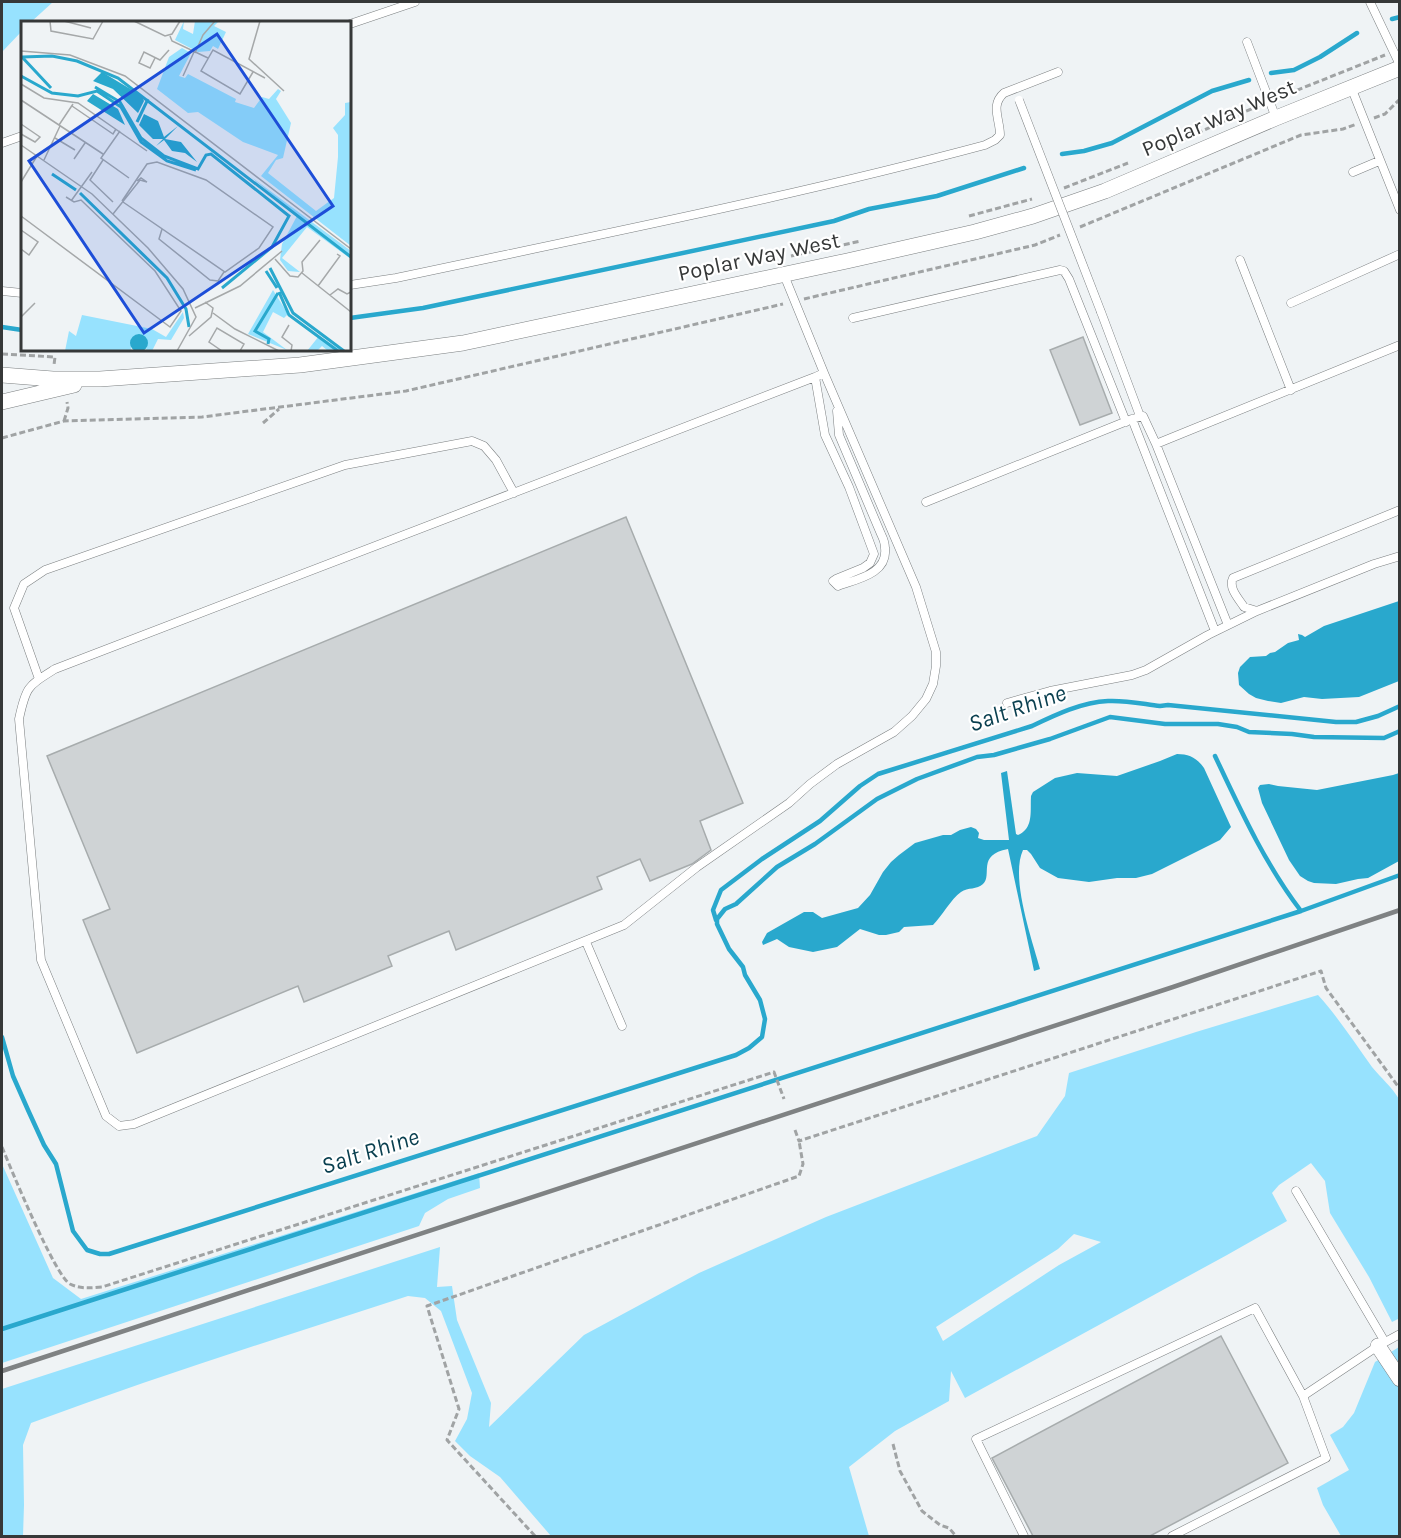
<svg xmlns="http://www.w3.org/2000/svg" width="1401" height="1538" font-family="Karla,sans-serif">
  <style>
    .green { fill: #97e2fe; fill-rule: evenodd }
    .water { fill: #29a8cd }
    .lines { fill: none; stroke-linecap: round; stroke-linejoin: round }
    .stream { stroke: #29a8cd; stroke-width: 4.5 }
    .building { fill: #cfd3d5; stroke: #a7acad; stroke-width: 1.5 }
    .service-casing { stroke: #7b7f80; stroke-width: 9 }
    .minor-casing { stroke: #7b7f80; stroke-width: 16 }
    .path { stroke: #a0a3a4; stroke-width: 3; stroke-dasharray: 6 3; stroke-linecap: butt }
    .service { stroke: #fff; stroke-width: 8 }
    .minor { stroke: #fff; stroke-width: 15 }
    .rail { stroke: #7f8283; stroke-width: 4.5 }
    .service-bridge-casing { stroke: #7b7f80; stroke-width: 9; stroke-linecap: butt }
    .service-bridge { stroke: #fff; stroke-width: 8 }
    .labels { text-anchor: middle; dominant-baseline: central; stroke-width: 4.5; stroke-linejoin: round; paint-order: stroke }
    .street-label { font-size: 22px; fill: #363838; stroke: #fff }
    .water-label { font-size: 24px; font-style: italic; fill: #093f4f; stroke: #fff }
    .inset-river { fill: none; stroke: #29a8cd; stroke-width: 3 }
    .inset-road { fill: none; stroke: #a5a8a9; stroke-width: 1.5 }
    .view { fill: #1d4ed8; fill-opacity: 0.15; stroke: #1d4ed8; stroke-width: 3 }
    .inset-edge { fill: none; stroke: #363838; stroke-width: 3 }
  </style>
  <rect width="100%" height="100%" fill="#eff3f5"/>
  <!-- green -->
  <path class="green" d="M2,2h51l-22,20h-9v9l-20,21z
    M1318,995c20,22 36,47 54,72 9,11 20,20 27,32l1,219 -8,4 -23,-45 -39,-64 -5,-32 -14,-18 -32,22 -7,8 15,28 -60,34 -262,143 -14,-27 -2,30 -54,30 -46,36 20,69h-318l-51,-59 -30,-21 -15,-15 12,-22 5,-26 -31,-82 -16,-13 -17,-2c-126,41 -253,81 -377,127l-8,22 1,60 -1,31h-21v-147l438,-142 -3,40 15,-1 5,34 34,83 -2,24 95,-92 115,-62 127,-56 211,-81 28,-40 4,-23 127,-41zM1074,1234l27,8 -42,23 -116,76 -7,-14 122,-78z
    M2,1164l51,114 28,21 398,-126 1,15 -32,11 -23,14 -6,13 -417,137z
    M1399,1347v189h-58l-18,-31 -6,-17 32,-18 -19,-35 13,-8 11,-14 21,-51z"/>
  <!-- water -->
  <path class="water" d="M1399,601v80l-40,16 -37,2 -18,-2 -23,6 -13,-2 -12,-3 -7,-4 -10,-9 -1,-12 2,-6 10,-10 16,-1 4,-3 5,-1 13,-9 11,-3 -1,-6 4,1 3,2 19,-11z
    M1177,754c12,0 20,4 27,14l27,59 -11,13 -68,34 -16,4h-19l-28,4 -31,-4 -18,-10 -9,-14 -4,-4h-4c-13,28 9,89 17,119l-6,2 -26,-122c-32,6 -15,26 -25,35 -6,6 -15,3 -22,8 -10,7 -19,24 -28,33l-29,2 -5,5 -13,3h-7l-19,-6 -23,18 -24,5 -24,-5 -12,-8 -14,6 -1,-3 5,-9 37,-21h9l9,6 36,-10 12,-13 13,-23 8,-10 8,-7 16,-12 28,-8h8l9,-5 11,-3 5,2 3,4 -1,5 6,2h25l-8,-67 6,-2 9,63 2,1c16,-7 12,-24 13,-39l2,-4 22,-14 22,-5 40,3 43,-15z
    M1399,773v88l-31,17 -10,1 -22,5 -22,-1 -6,-2 -8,-5 -11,-16 -27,-57 -4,-15 2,-3 9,-1 9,2 39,4 76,-15z"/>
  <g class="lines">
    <!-- stream -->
    <path class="stream" d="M1392,19l8,-2
      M1271,73l23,-3 26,-13 37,-24
      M1062,154l22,-3 28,-8 100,-52 37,-11
      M350,318l73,-10 411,-87 35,-12 68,-13 87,-28
      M2,327l20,3
      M1215,756c25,53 50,108 86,155
      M716,920l-3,-10 8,-20 41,-31 58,-38 40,-35 18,-12 154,-48c23,-11 50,-24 76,-25 17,-1 35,3 52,5l8,-1 168,17h20l22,-6 22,-10
      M2,1037l11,39 15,34 16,35 12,19 17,67 14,19 13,4h9l627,-199 13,-7 13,-11 3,-18 -5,-19 -15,-25 -2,-8 -14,-18 -12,-25v-5l8,-10 11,-5 41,-37 38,-23 62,-45 40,-20 60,-22 17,-2 56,-16 60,-22 55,7h53l19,3 12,5 43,2 22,3 70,1 16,-7
      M2,1329l1299,-418 99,-36"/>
  </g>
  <!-- building -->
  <path class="building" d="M1083,337l29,76 -32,12 -30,-75z
    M626,517l117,286 -43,18 11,29 -19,14 -42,17 -10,-22 -43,18 5,12 -146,61 -7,-19 -61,25 4,10 -88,36 -6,-16 -161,67 -54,-133 27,-11 -63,-153z
    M1221,1336l67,127 -138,73h-117l-41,-78z"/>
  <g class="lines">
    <!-- service casing -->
    <g class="service-casing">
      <path id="service" d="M1370,2l30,63
        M350,24l65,-22
        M1247,42l29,76
        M1351,87l49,123
        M2,143l20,-7
        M1353,172l26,-11
        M1240,260l51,130
        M784,275l40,98 -9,4 10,58 24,52 25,67 -4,9 -7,5 -27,11 -3,2 5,5c19,-7 50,-12 47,-38 0,-5 -2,-10 -4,-14l-42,-99 -2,-24
        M350,285l46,-7c197,-42 395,-81 589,-133l10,-5 5,-5c0,-16 -10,-30 4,-42l54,-21
        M2,291l20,2
        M1291,303l109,-49
        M1101,312l39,104
        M853,318l207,-48 4,1 5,8 57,143
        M815,377l-760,292c-27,17 -29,17 -36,50l22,241 65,156 13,10 15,-2 490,-199 73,-58 92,-64 21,-19 27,-20 57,-32 18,-16 14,-17 7,-15 3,-18v-14l-20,-65 -92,-214
        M1132,419l83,212
        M1156,444l244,-99
        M926,502l206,-83 11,-3 13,28 72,181
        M1257,611l-13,-4c-5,-8 -16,-19 -11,-29l167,-68
        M39,679l-25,-71 10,-24 21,-14 300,-105 127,-24 12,5 12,14 18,33
        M1007,703l43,-12 82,-16 14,-5 62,-35 49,-24 117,-47 26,-8
        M586,942l36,84
        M1296,1191l89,151
        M1303,1396l75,-50 22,-12
        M1024,1536l-48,-97 279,-131 48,88 23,62 -154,78"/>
    </g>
    <!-- minor casing -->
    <g class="minor-casing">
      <path id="minor" d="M2,375l51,4h47l200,-14 163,-22 384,-82 128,-29 58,-16 72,-25 171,-73 124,-50
        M2,402l72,-17
        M1378,1346l22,33"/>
    </g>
    <!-- path -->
    <path class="path" d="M1280,97l105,-42
      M1374,118l11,-4 15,-15
      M1164,148l96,-43
      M1064,188l64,-25
      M969,216l63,-17
      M1080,227l221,-92 42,-6 14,-5
      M791,256l70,-15
      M804,299l231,-54 25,-10
      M2,354l53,3 -1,8
      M64,421l4,-13 -1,-6
      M263,423l16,-14
      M2,438l62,-17 138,-4 204,-26 377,-87
      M795,1130l4,11 522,-170 5,17 74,101
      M2,1147c9,22 53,129 68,137 10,5 20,4 32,3l672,-215 10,27
      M893,1444l7,27 22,40 18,14 9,3 7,8
      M535,1536l-88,-96 12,-31 -32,-103 372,-130 4,-12 -4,-23"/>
    <!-- service -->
    <use href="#service" class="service"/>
    <!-- minor -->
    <use href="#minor" class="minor"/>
    <!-- rail -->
    <path class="rail" d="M2,1371l1171,-384 227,-77"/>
    <!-- service-bridge casing -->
    <g class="service-bridge-casing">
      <path id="service-bridge" d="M1019,100l82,212"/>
    </g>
    <!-- service-bridge -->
    <use href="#service-bridge" class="service-bridge"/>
  </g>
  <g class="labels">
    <!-- street labels -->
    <g class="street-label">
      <text transform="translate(1219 118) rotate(-23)">Poplar Way West</text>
      <text transform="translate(759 257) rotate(-12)">Poplar Way West</text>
    </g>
    <!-- water labels -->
    <g class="water-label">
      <text transform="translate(1017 708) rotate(-19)">Salt Rhine</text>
      <text transform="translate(370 1151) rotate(-18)">Salt Rhine</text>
    </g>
  </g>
  <!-- overview -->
  <g transform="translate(21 21)">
    <rect width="330" height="330" fill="#eff3f5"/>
    <path d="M163,0l-1,8 10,5 2,-13h24l-5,5 12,6 -8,17 -5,-3 -3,5 -12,1 -23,-12zM161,27l9,5 -12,23 6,2 3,-4 48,25 -1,3 19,6 8,-11 7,2 9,-10 3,2 -5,8 15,24 -8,35 -7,2 -8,13 48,38 18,-13 4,-41v-22l-5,-7 12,-13v-12l6,-1v144l-90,-70 17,-21 -35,-13 -45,-30 -10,1 -31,-24 12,-32zM229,155l101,75v8l-44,-32 -25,31 18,14 -12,-1 -8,-11 2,-16 15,-28zM252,269l15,24 -4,4 -11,-6 -10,20 24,18 -39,-16zM162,291l1,6 -13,22 -13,-1 -6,12h-6l1,-8 -15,-2 -1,10h-66l4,-20 7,5 6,-21 70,14 14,8zM298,315l23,15h-14l-6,-5 -5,5h-10z" fill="#97e2fe"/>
    <path d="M81,51l40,24 2,5 -6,12 -25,-24 -20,-8zM72,73l25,15 7,16 -38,-24zM123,93l14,7 6,16 14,-11 -13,13 16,3 16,20 -12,-9 -13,-2 -8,-11 -8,6 7,-7h-10l-14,-14zM109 322a9 9 0 1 1 18 0a9 9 0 1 1-18 0Z" fill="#29a8cd"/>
    <path class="inset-river" d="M1,36l30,-1 25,5 41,17 233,179M1,36l29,31M0,55l31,17 26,3 19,-5 24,16 20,35 26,19 29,9M74,66l25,15 21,36 23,18 34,13 8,-14 5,-1 78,62 -17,31 -50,41M116,101l11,-23M31,153l24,16M59,172l87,85 19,31 3,18M249,247l23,45 51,38M245,250l11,17M258,271l10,23 49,36M247,323l1,-5 -14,-8 23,-38"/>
    <path class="inset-road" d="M29,0l1,10 42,8 10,-18M43,0l27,7M113,0l31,15 7,-2 8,-13M239,0l-11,38 35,32M149,15l2,5 36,17M0,30l49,4 55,21 226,173M174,32l8,-18 12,-14M134,37l-5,10 -11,-5 5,-11 16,8 9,-10M232,51l-13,22 -39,-23 12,-21 52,28M162,55l11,-24M0,63l23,14 34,5 69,48M0,79l82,54M51,85l41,28 3,-5M38,104l14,-21M99,110l-19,27 28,20M0,113l14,8 5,-5 -19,-13M34,117l20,12M0,124l71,49 56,54 35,41 13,28 -19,34M53,138l11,-16M23,139l16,-34M82,139l-13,20 23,22M0,161l16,-26M50,180l21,-29M101,180l25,-37 10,-2 49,18 67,47 -14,21 -34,24 -102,-70M92,193l27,-34 7,2 -6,-4 -4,3M0,195l149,111 11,-16 -26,-40 -74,-71 -7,2 -8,-5M141,208l-3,10 51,41 8,1 6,-9M0,209l17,12 -9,13 -8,-6M254,238l15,17 8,1 5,-6 -1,-9 18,-22M281,252l49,39M297,265l22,-30 -3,-2M309,274l8,-6 9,5 4,-2M174,287l45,-22 42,-35M192,292l22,16 44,22M0,296l14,-14M268,304l-7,12 10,8 -1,6M168,315l22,-19 2,-9 -8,-6M201,330l-13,-9 8,-14 27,16 -4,7"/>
    <path class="view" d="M196,13l116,172 -189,127 -115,-172z"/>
    <rect width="330" height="330" class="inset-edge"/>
  </g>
  <!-- border -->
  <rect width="1401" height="1538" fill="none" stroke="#363838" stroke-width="6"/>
</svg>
